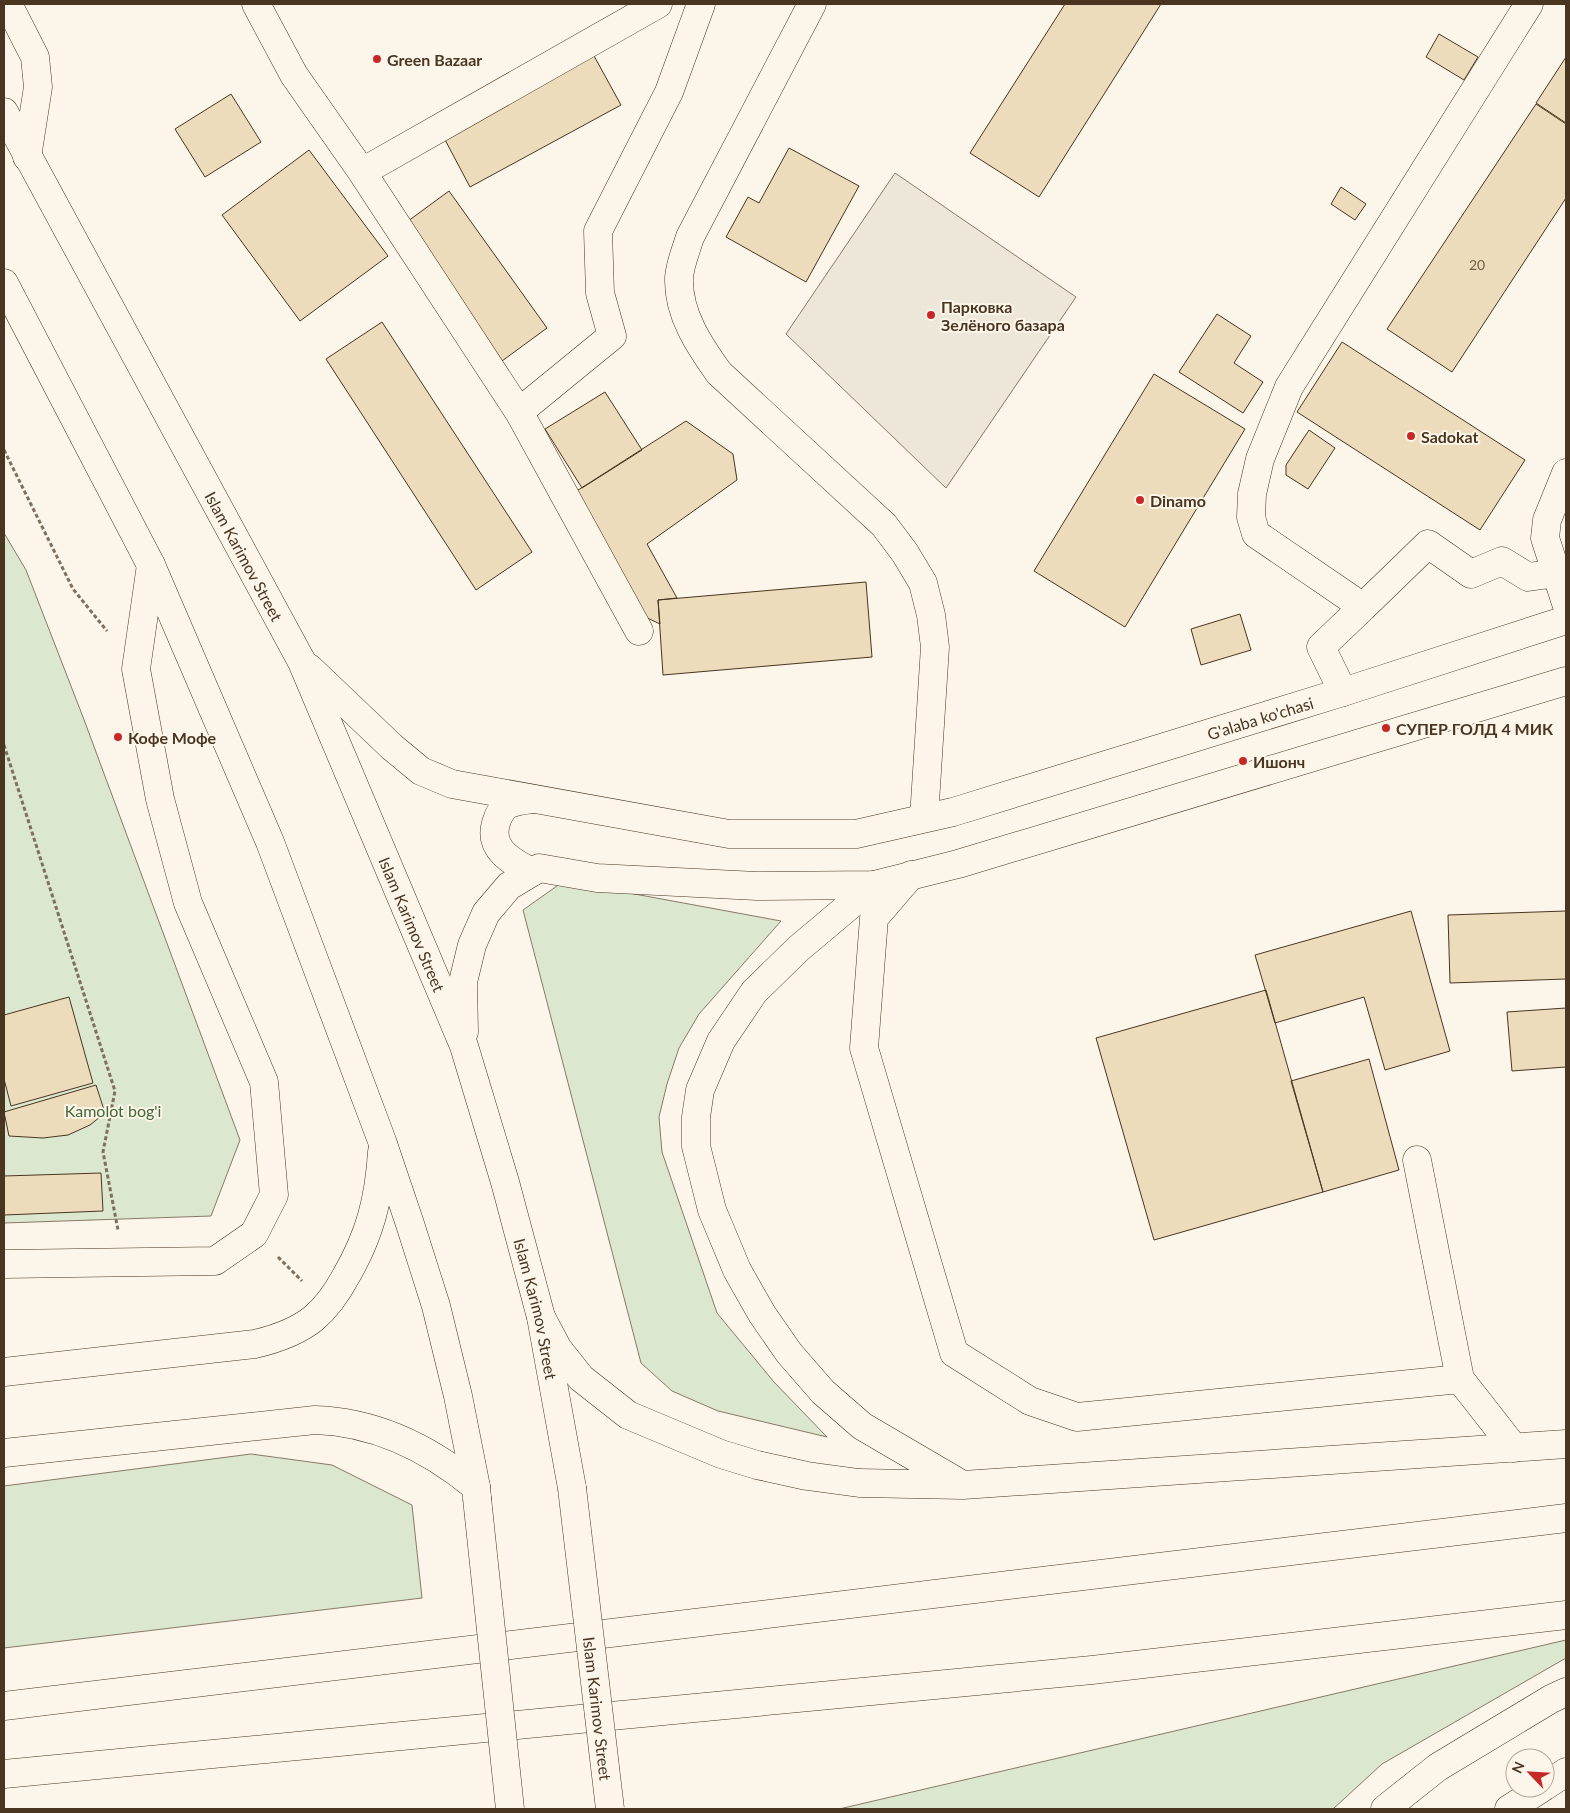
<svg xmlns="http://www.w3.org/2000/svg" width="1570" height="1813" font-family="Lato,sans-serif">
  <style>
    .green { fill: #dce7d0; stroke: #887966 }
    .parking { fill: #ede7d9; stroke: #887966 }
    .building { fill: #ecdcbc; stroke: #4a3520 }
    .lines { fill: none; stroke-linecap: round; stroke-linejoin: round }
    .minor-casing { stroke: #4a3520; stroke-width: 29 }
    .major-casing { stroke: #4a3520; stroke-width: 29 }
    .highway-casing { stroke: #4a3520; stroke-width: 29 }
    .path { stroke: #7f6f5c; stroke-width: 3; stroke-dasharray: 4 2.5; stroke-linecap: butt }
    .minor { stroke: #fbf6e9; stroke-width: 28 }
    .major { stroke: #fbf6e9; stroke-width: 28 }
    .highway { stroke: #fbf6e9; stroke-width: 28 }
    .major-bridge-casing { stroke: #4a3520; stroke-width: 29; stroke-linecap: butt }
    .highway-bridge-casing { stroke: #4a3520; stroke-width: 29; stroke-linecap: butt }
    .major-bridge { stroke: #fbf6e9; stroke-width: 28 }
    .highway-bridge { stroke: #fbf6e9; stroke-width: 28 }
    .poi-dot { fill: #c62828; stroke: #fbf6e9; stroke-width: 2 }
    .labels { text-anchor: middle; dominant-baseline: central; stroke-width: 4; stroke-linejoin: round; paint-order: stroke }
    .number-label { font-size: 14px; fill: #725f47 }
    .poi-label { font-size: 16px; font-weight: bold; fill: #4a3520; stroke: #fbf6e9; text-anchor: start }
    .street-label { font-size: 16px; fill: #4a3520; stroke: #fbf6e9 }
    .park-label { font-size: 16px; fill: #436837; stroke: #fbf6e9 }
  </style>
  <rect width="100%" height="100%" fill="#fbf6e9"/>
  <!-- green -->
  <path class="green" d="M4,533l22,37 57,147 157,423 -29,76 -207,7z
    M564,881l217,40 -82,93 -20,34 -12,36 -8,33 3,35 55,161 57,69 53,55 -109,-26 -46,-20 -31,-28 -118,-453z
    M251,1454l81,11 80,40 10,93 -418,50v-162z
    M1566,1640v18l-184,106 -49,45h-494z"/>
  <!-- parking -->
  <path class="parking" d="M895,173l181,124 -130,191 -160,-154z"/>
  <!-- building -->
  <path class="building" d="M1065,4h96l-122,193 -69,-44z
    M1439,34l39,23 -14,23 -38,-23z
    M593,54l28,51 -151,82 -27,-51z
    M1566,57v66l-30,-20z
    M231,94l30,48 -56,35 -30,-48z
    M1536,104l30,20v74l-114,174 -65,-43z
    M789,148l70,38 -53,96 -80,-45 22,-40 11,6z
    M309,150l79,106 -88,65 -78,-106z
    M1341,187l25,17 -11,16 -24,-16z
    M449,191l98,137 -45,33 -98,-137z
    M1217,314l34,22 -17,27 29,19 -20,31 -64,-41z
    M382,322l150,230 -56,38 -150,-231z
    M1342,342l183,118 -45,70 -183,-118z
    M1154,374l91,55 -120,198 -91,-56z
    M605,392l37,58 -60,38 -37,-59z
    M686,421l47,33 4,26 -90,64 30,54 -19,2 2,24 -27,-13 -61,-117z
    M1309,430l26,18 -27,41 -22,-14v-10z
    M866,582l6,75 -209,18 -5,-75z
    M1240,614l11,36 -50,15 -10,-36z
    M1411,911l39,140 -65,19 -21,-73 -89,26 -20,-68z
    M1566,911v68l-116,4 -2,-68z
    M1266,990l57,202 -169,48 -58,-202z
    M69,997l24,86 -82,23 -7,-27v-64z
    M1566,1008v59l-54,4 -5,-59z
    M1369,1059l30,111 -76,22 -32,-111z
    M96,1085l9,28 -15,12 -22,10 -25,3 -34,-2 -5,-24z
    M101,1173l2,38 -99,4v-39z"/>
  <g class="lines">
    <!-- minor casing -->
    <g class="minor-casing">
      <path id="minor" d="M8,4l27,53 3,30 -11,70
        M256,4l38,71 68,97 157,240
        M812,4l-122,233c-4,13 -10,27 -11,41 -1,36 20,67 40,95l165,152 21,28 18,30 8,32 4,32 -11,171
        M362,172l296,-168
        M1566,473l-19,47 -2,18 21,65
        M1363,607l65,-63 43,30 31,-13 26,16 29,-4
        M639,631l-120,-219 93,-76 -12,-43 -2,-62 71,-139 32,-88
        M1343,692l-22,-45 42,-40 -107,-73 -5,-17 1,-23 8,-35 29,-72 240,-383
        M911,875l-37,43 -10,130 90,305 76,48 47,16 383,-38 54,69
        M1417,1160l43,219
        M4,1264l211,-3 39,-27 20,-39 -10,-113 -76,-179 -28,-104 -24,-130 15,-104
        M1545,1786l21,-14
        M1509,1809l33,-21"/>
    </g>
    <!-- major casing -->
    <g class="major-casing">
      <g id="major">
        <path id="s1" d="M4,112l298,550 162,384 41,136 36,135 31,171"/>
        <path d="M4,283l147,282 119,277 112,299 28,83 26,82 22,90 18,91"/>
        <path id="s2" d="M309,668l83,79 29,24 31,13 277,50h127l97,-22 390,-120 223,-72"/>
        <path d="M532,872c-20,-10 -44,-23 -36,-49 2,-7 6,-15 13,-19 7,-3 17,-4 24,-5"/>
        <path d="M464,1032l-1,-50 9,-37 14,-32 23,-27 30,-18 58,10 160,8 117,-1 84,-21 608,-183"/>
        <path d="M4,1372l251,-28c21,-5 42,-12 59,-26 13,-11 24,-27 32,-42 24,-41 33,-77 36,-124"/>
        <path d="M4,1774l1088,-104 474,-55"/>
      </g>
    </g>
    <!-- highway casing -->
    <g class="highway-casing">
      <path id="highway" d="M874,885l-76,64 -44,43 -33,49 -21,49 -4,27v29l16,64 25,60 25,44 27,39 34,39 39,34 99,58
        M541,1317l17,32 23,29 47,37 93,39 36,11 50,11 52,7 104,2 603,-41
        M4,1453l311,-33c62,2 114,28 161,67l1,11
        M4,1706l1562,-188
        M1385,1809l53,-42 113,-68 15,-7"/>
    </g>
    <!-- path -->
    <path class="path" d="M4,450l69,139 34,42
      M4,745l111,346 -12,61 15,78
      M278,1257l24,24"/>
    <!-- minor -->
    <use href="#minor" class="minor"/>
    <!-- major -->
    <use href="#major" class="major"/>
    <!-- highway -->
    <use href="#highway" class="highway"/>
    <!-- major-bridge casing -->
    <g class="major-bridge-casing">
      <g id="major-bridge">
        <path id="s3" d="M572,1488l38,321"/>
      </g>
    </g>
    <!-- highway-bridge casing -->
    <g class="highway-bridge-casing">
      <path id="highway-bridge" d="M477,1498l33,311"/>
    </g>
    <!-- major-bridge -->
    <use href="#major-bridge" class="major-bridge"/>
    <!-- highway-bridge -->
    <use href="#highway-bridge" class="highway-bridge"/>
  </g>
  <!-- markers -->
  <g class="poi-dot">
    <circle cx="377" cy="59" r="5"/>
    <circle cx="931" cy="315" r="5"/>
    <circle cx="1411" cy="436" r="5"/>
    <circle cx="1140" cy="500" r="5"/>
    <circle cx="1386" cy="728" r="5"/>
    <circle cx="118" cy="737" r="5"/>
    <circle cx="1243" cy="761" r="5"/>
  </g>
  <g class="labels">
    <!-- number labels -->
    <g class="number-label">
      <text x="1477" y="264">20</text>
    </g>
    <!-- poi labels -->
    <g class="poi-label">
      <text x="387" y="59">Green Bazaar</text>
      <text x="941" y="306">Парковка<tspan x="941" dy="18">Зелёного базара</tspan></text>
      <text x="1421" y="436">Sadokat</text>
      <text x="1150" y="500">Dinamo</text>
      <text x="1396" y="728">СУПЕР ГОЛД 4 МИК</text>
      <text x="128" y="737">Кофе Мофе</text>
      <text x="1253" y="761">Ишонч</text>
    </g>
    <!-- street labels -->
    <g class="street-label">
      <text stroke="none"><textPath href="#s1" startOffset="505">Islam Karimov Street</textPath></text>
      <text stroke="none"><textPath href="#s2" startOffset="1015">G'alaba ko'chasi</textPath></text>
      <text stroke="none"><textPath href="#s1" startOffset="910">Islam Karimov Street</textPath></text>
      <text stroke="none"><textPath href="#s1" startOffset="1315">Islam Karimov Street</textPath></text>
      <text stroke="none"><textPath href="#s3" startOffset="222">Islam Karimov Street</textPath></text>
    </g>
    <!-- park labels -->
    <g class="park-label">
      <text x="113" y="1110">Kamolot bog'i</text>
    </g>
  </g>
  <!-- border -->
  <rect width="1570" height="1813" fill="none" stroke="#4a3520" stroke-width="10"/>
  <!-- north arrow -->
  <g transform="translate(1530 1773) rotate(295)"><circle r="24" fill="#fbf6e9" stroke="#b4a999"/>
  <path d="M0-4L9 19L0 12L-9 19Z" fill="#c62828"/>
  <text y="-8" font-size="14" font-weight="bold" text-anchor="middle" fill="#4a3520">N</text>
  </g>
</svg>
